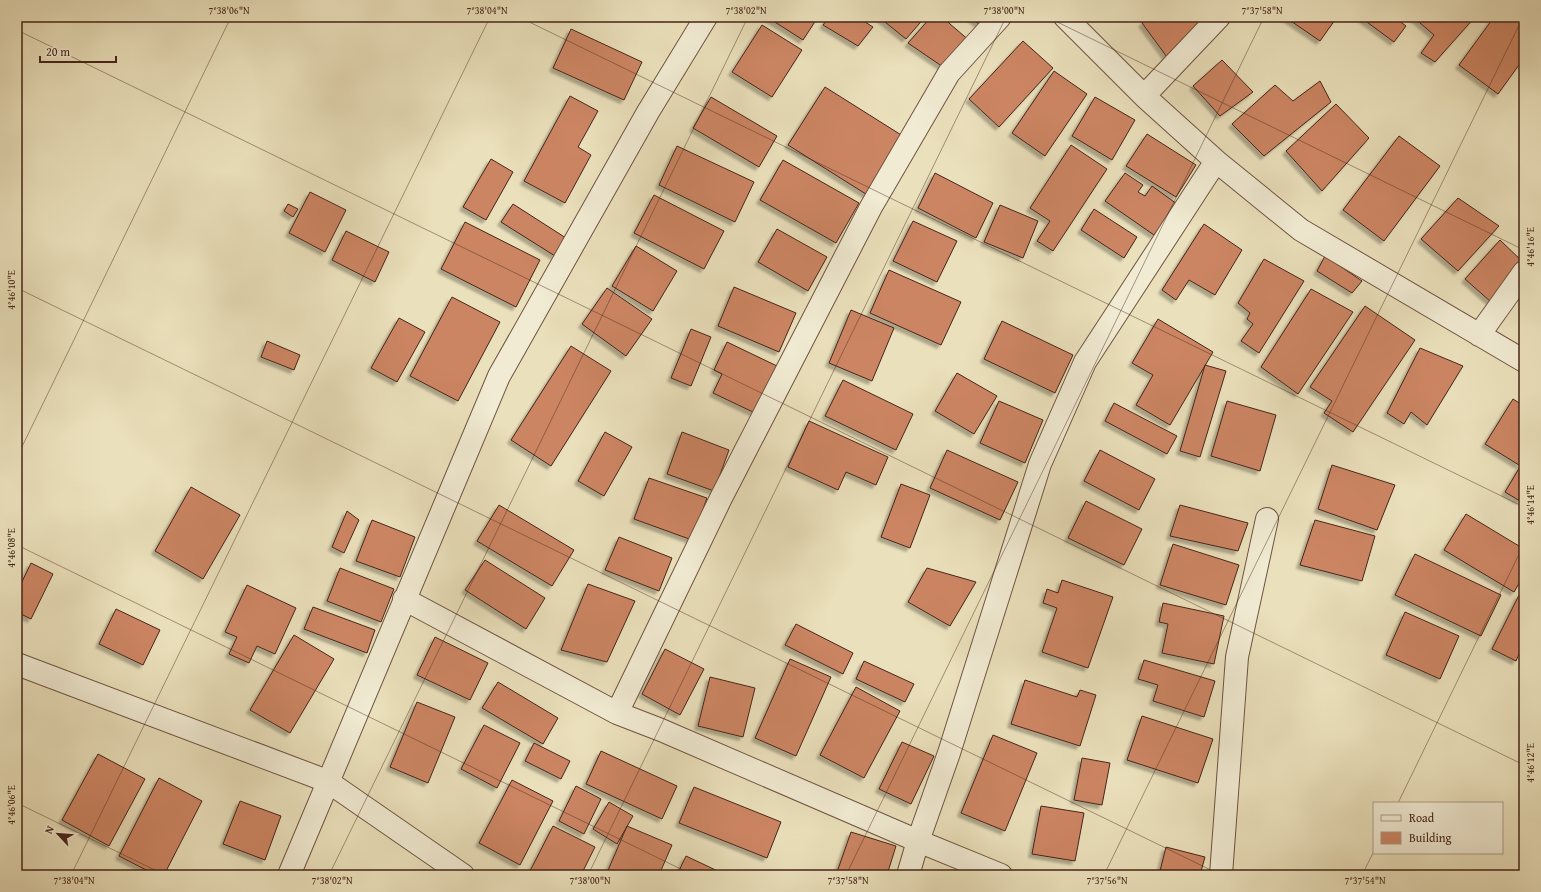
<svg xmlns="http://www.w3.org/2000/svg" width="1541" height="892" font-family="'Gentium Book Plus',serif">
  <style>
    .building { fill: #cc8564; stroke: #462519; filter: url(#shadow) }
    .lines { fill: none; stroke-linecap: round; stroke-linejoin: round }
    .minor-casing { stroke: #6f5442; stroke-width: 24 }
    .minor { stroke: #f1ebd3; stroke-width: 22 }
    .ticks { fill: none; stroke: #462519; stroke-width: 1; stroke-opacity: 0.45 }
    .neatline { fill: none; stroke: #462519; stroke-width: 1.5 }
    .ticks-label { font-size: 10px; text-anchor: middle; fill: #462519 }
  </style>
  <defs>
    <filter id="shadow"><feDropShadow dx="-3.5" dy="3.5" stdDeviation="1" flood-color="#0004"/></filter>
  </defs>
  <rect width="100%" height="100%" fill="#eae0bb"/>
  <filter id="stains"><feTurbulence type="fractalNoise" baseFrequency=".005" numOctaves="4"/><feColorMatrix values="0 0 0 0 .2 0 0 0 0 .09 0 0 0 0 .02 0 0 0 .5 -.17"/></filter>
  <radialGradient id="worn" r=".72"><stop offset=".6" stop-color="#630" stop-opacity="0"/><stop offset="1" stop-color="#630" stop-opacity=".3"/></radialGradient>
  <!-- building -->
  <path class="building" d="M767,17h51l-15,23z
    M829,17h28l16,10 -15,19 -35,-21z
    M881,17h44l-19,22 -26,-21z
    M931,17h11l29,25 -25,27 -38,-26z
    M970,17h16l-6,8z
    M1149,17h64l-46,40 -25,-34z
    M1285,17h52l-17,24z
    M1360,17h34l12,9 -12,16z
    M1413,17h62l-40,45 -14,-9 13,-18z
    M1494,17h20l10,8v33l-26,36 -39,-29z
    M762,25l40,25 -30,47 -40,-25z
    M571,29l71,33 -18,38 -71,-32z
    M1023,41l30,27 -54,59 -30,-28z
    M1222,60l31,32 -33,24 -27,-30z
    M1054,71l33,23 -42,62 -33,-23z
    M1320,81l11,21 -67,54 -32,-32 43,-39 18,16z
    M825,87l81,51 -37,58 -81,-51z
    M570,96l28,15 -20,36 13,8 -26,48 -41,-22z
    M711,97l66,39 -18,31 -66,-39z
    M1095,97l40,23 -23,40 -40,-24z
    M1336,104l33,34 -47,53 -36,-40z
    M1147,134l49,31 -20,32 -50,-31z
    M1399,136l41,30 -56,75 -41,-31z
    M1071,145l36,24 -54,82 -16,-10 13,-20 -20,-13z
    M677,146l77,36 -19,40 -76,-37z
    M491,159l22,13 -27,48 -23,-13z
    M783,160l76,43 -23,40 -76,-43z
    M935,173l58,30 -17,35 -58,-30z
    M1125,173l18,12 -5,7 7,4 7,-10 25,18 -23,31 -49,-34z
    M310,192l36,18 -21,42 -36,-19z
    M654,195l70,36 -20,38 -70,-36z
    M1458,198l41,28 -41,45 -37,-32z
    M288,204l10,5 -5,8 -9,-6z
    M513,204l53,34 -11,18 -54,-34z
    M1000,205l38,16 -15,37 -39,-16z
    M1094,209l43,28 -13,21 -43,-28z
    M913,221l44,20 -20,41 -44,-21z
    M465,222l75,38 -24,47 -75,-38z
    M1204,224l38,26 -27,45 -26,-15 -13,20 -14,-10z
    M777,229l50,28 -19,34 -50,-29z
    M346,231l43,21 -14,30 -43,-22z
    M1500,240l24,23 -33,39 -26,-23z
    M636,246l41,25 -24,40 -41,-25z
    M1325,256l37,25 -10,12 -35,-22z
    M1264,259l40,22 -45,72 -18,-12 12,-17 -6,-5 3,-6 -12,-10z
    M889,270l72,32 -20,43 -71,-32z
    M734,287l62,26 -17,39 -61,-26z
    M607,288l45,31 -26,37 -44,-32z
    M1311,289l42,23 -55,82 -37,-27z
    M452,297l48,25 -42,79 -48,-25z
    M1365,306l50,34 -62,92 -29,-19 8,-12 -22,-14z
    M851,310l43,18 -22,53 -43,-18z
    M399,318l26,14 -28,50 -26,-14z
    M1158,319l55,33 -43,73 -34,-20 17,-30 -21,-12z
    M1002,321l71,34 -18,38 -71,-34z
    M691,329l20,8 -20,49 -20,-8z
    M267,341l33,14 -6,15 -33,-13z
    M727,342l50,24 -22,47 -42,-20 9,-19 -8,-4z
    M571,346l40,25 -60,95 -40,-26z
    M1420,348l43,18 -36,59 -16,-13 -7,12 -17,-11z
    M1205,365l21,6 -26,86 -20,-6z
    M957,373l40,23 -23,38 -39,-23z
    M843,380l70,34 -17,36 -71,-34z
    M1513,399l11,7v50l-5,9 -34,-21z
    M999,401l44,19 -18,43 -45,-20z
    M1227,401l49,14 -16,56 -49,-15z
    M1114,403l63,33 -10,18 -62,-33z
    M809,421l79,36 -12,28 -30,-13 -8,18 -50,-23z
    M605,432l27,15 -28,49 -26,-15z
    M682,432l47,18 -15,41 -47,-17z
    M947,450l71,32 -18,38 -70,-32z
    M1100,450l55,29 -16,31 -55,-29z
    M1524,460v35l-4,6 -15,-9z
    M1332,465l63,20 -18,45 -59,-21z
    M649,478l58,20 -15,42 -58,-21z
    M901,484l29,11 -20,53 -29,-11z
    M191,487l49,28 -37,64 -48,-28z
    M1086,501l56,28 -18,36 -56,-27z
    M499,505l75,45 -22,36 -75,-45z
    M1180,505l68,18 -10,28 -68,-15z
    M347,511l12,9 -15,33 -12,-6z
    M1466,514l58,35v26l-10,17 -70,-42z
    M372,520l43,17 -15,40 -44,-16z
    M1315,520l60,16 -13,45 -62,-16z
    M619,537l53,21 -13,33 -54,-21z
    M1173,544l66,21 -13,40 -66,-20z
    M1415,554l86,41 -20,41 -86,-41z
    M485,560l60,38 -19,31 -61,-39z
    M31,563l22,11 -22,45 -14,-7v-20z
    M340,568l54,21 -13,33 -54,-21z
    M927,568l49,14 -26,44 -42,-24z
    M1062,580l51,17 -25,71 -46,-16 15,-44 -14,-5 4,-14 11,4z
    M588,584l47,17 -28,61 -46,-12z
    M247,585l49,23 -21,46 -18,-8 -8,17 -20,-9 8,-17 -12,-5z
    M1519,595l5,3v45l-8,18 -24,-12z
    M1163,603l61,13 -10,48 -52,-11 6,-29 -9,-2z
    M313,607l62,23 -8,23 -63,-24z
    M116,609l44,21 -17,35 -44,-21z
    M1405,612l54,24 -19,43 -54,-24z
    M796,624l57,29 -10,21 -58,-29z
    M294,635l40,24 -44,74 -40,-23z
    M435,637l53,26 -18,37 -53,-25z
    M665,649l39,20 -24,46 -38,-21z
    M790,659l41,18 -35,79 -41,-18z
    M1144,660l71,21 -11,36 -51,-16 5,-16 -20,-6z
    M864,661l50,23 -9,18 -49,-23z
    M710,677l45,11 -12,49 -45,-11z
    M1025,680l52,17 3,-7 16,5 -16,51 -69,-22z
    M498,682l60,36 -15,26 -61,-36z
    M856,687l44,24 -36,67 -44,-23z
    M417,702l38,15 -27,66 -38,-16z
    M1142,716l71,23 -15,44 -71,-23z
    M484,725l36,18 -23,45 -36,-19z
    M993,735l44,18 -32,78 -44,-18z
    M902,742l32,14 -23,48 -32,-15z
    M534,743l36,18 -9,18 -36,-18z
    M601,751l76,35 -15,33 -76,-35z
    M98,754l47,25 -36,67 -47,-26z
    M1082,758l28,5 -8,42 -28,-5z
    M159,778l43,23 -38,74h-8l-37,-19z
    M512,780l41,21 -33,64 -41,-22z
    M576,786l25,13 -17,35 -25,-13z
    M694,787l87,35 -14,36 -88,-35z
    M240,801l41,15 -16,44 -42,-16z
    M609,802l24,14 -16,28 -24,-15z
    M1041,806l43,7 -9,48 -43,-7z
    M553,826l42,21 -14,28h-44l-7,-4z
    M627,826l45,19 -13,30h-53z
    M851,832l45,14 -9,29h-51z
    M1166,847l39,10 -5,18h-41z
    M686,856l36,17 -2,2h-43z"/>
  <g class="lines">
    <!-- minor casing -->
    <g class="minor-casing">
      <path id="minor" d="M1065,17l79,79 72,65 85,69 223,131
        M1144,96l75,-79
        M1479,335l45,-63
        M404,599l213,114 44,17 257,111 83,34
        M17,664l310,117 136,94
        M617,713l104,-215 150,-291 78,-134 51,-56
        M289,875l210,-499 149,-264 58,-95
        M908,875l10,-34 31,-88 91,-289 45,-102 131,-201
        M1221,875l16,-218 30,-138"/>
    </g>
    <!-- minor -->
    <use href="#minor" class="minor"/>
  </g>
  <!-- ticks -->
  <path class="ticks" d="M519,17l1005,490M1047,17l477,233M17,30l1507,735M17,288l1204,587M17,457l214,-440M17,545l676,330M17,803l148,72M1398,803l126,-259M71,875l419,-858M329,875l419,-858M588,875l418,-858M846,875l418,-858M1104,875l419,-858M1362,875l12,-24"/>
  <!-- margin -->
  <rect width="1541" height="892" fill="none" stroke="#eae0bb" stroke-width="44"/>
  <!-- legend -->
  <rect x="1373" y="802" width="130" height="52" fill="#f1ebd3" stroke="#ad9c89"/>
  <rect x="1381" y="815" width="20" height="6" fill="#f1ebd3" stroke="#ad9c89"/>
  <text x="1409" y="822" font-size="12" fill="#462519">Road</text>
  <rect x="1381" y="832" width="20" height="12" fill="#cc8564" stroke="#ad9c89"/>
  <text x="1409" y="842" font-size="12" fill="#462519">Building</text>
  <!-- north arrow -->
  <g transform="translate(58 834) rotate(296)" stroke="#f1ebd3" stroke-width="3" paint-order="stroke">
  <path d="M0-3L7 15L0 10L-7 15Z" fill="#462519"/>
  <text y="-6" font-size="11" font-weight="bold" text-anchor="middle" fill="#462519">N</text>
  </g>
  <!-- scale -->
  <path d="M40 56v6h76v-6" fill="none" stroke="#462519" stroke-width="2"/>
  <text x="46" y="56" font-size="12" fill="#462519" stroke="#f1ebd3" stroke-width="3" paint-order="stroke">20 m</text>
  <rect x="22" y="22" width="1497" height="848" class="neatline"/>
  <g class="ticks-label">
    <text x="229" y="14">7°38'06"N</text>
    <text x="487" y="14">7°38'04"N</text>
    <text x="746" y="14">7°38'02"N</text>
    <text x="1004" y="14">7°38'00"N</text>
    <text x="1262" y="14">7°37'58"N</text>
    <text transform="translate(1530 247) rotate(-90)" y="4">4°46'16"E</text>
    <text transform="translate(11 290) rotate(-90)" y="4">4°46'10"E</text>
    <text transform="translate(1530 505) rotate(-90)" y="4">4°46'14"E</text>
    <text transform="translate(11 548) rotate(-90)" y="4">4°46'08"E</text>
    <text transform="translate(1530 763) rotate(-90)" y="4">4°46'12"E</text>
    <text transform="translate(11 805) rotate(-90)" y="4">4°46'06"E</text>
    <text x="74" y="884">7°38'04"N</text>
    <text x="332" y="884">7°38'02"N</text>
    <text x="590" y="884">7°38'00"N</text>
    <text x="848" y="884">7°37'58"N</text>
    <text x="1107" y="884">7°37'56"N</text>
    <text x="1365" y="884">7°37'54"N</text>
  </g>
  <rect width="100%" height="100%" filter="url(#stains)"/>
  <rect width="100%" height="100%" fill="url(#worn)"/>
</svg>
